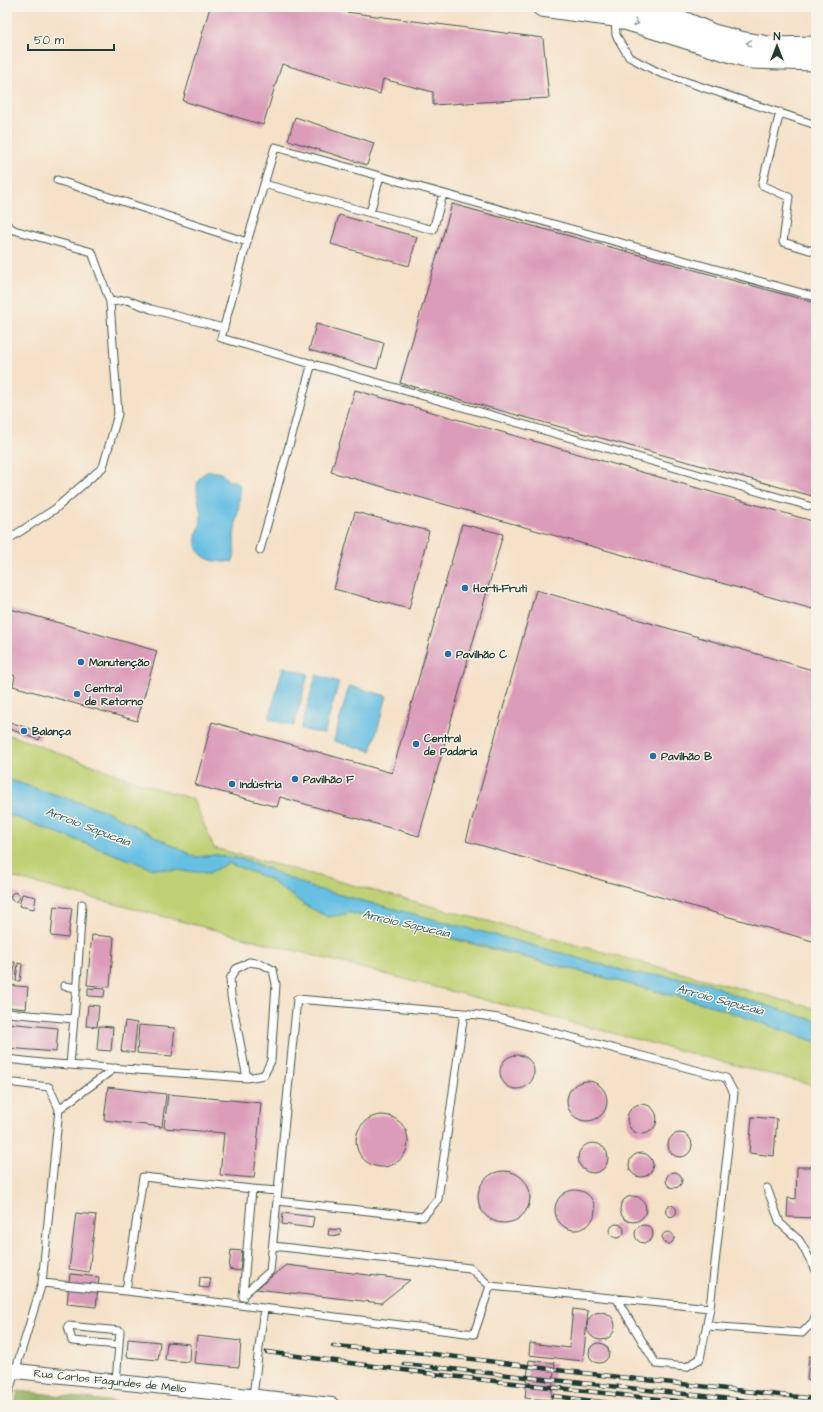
<svg xmlns="http://www.w3.org/2000/svg" width="823" height="1412" font-family="'Architects Daughter',sans-serif">
  <style>
    .green { fill: #c0d174; stroke: #708754 }
    .forest { fill: #98b366; stroke: #5c784d }
    .water { fill: #66c0e3; stroke: #427e8c }
    .building { fill: #db9cba }
    .lines { fill: none; stroke-linecap: round; stroke-linejoin: round }
    .lane-casing { stroke: #3f564a; stroke-width: 9 }
    .street-casing { stroke: #3f564a; stroke-width: 16 }
    .secondary-casing { stroke: #3f564a; stroke-width: 21 }
    .lane { stroke: #fff; stroke-width: 7 }
    .street { stroke: #fff; stroke-width: 14 }
    .secondary { stroke: #fff; stroke-width: 19 }
    .rail-casing { stroke: #1f3d34; stroke-width: 4.5 }
    .rail { stroke: #f7f3e8; stroke-width: 3; stroke-dasharray: 9; stroke-linecap: butt }
    .oneway { stroke: #8f9e9a }
    .poi-dot { fill: #1f6fb2; stroke: #f7f3e8; stroke-width: 1.5 }
    .labels { text-anchor: middle; dominant-baseline: central; stroke-width: 3; stroke-linejoin: round; paint-order: stroke }
    .poi-label { font-size: 11px; font-weight: bold; fill: #1f3d34; stroke: #f7f3e8; text-anchor: start }
    .street-label { font-size: 11px; fill: #1f3d34; stroke: #f7f3e8 }
    .water-label { font-size: 12px; font-style: italic; fill: #315e60; stroke: #f7f3e8 }
  </style>
  <rect width="100%" height="100%" fill="#f7f3e8"/>
  <filter id="ink" filterUnits="userSpaceOnUse"><feTurbulence type="fractalNoise" baseFrequency=".025" numOctaves="2"/><feDisplacementMap in="SourceGraphic" scale="8" xChannelSelector="R" yChannelSelector="G"/><feConvolveMatrix kernelMatrix="1 2 1 2 8 2 1 2 1" color-interpolation-filters="sRGB"/></filter>
  <filter id="wash" filterUnits="userSpaceOnUse"><feTurbulence type="fractalNoise" baseFrequency=".012" numOctaves="4" result="noise"/><feDisplacementMap in="SourceGraphic" scale="16" xChannelSelector="R" yChannelSelector="G"/><feGaussianBlur stdDeviation="0.9" result="paint"/><feColorMatrix in="noise" values="0 0 0 0 0 0 0 0 0 0 0 0 0 0 0 0 0 1.4 0 .05"/><feComposite in="paint" operator="in"/></filter>
  <g filter="url(#wash)">
    <rect width="100%" height="100%" fill="#f5e1c8"/>
    <!-- green -->
    <path class="green" d="M7,734l142,52 44,13 21,49 602,161v12l-82,-26 -26,-12 -43,-7 -29,-2 -130,-36 -193,-50 -66,-28 -30,-5 -22,2 -89,-46 -99,-32z
      M7,814l144,54 58,5 19,-10 39,15 38,27 23,12 23,-4 359,92 106,37v44l-809,-210z"/>
    <!-- forest -->
    <path class="forest" d="M18,1391l128,14h-131z"/>
    <!-- water -->
    <path class="water" d="M210,471l11,2 8,8h5l6,4c1,18 -5,35 -6,54 0,8 2,14 -1,22 -17,3 -40,-2 -37,-24 1,-6 5,-12 5,-17 1,-17 -14,-42 9,-49z
      M283,667l25,7 -14,52 -25,-7z
      M316,675l23,7 -15,52 -23,-5z
      M349,686l38,10 -16,55 -37,-10z
      M7,779l99,32 89,46 21,-2 31,5 66,28 193,50 130,36 29,2 43,7 26,12 82,26v21l-106,-37 -277,-72 -82,-20 -23,4 -23,-12 -38,-27 -39,-15 -19,10 -58,-5 -144,-54z"/>
    <g id="blocks">
      <!-- building -->
      <path class="building" d="M210,7h98l235,31 6,60 -116,7v-13l-50,-13 -3,15 -98,-30 -19,61 -80,-24z
        M295,117l79,26 -7,22 -79,-25z
        M452,204l364,99v194l-416,-114z
        M339,215l78,22 -8,29 -78,-22z
        M316,324l68,19 -7,26 -68,-19z
        M355,390l461,132v88l-485,-138z
        M355,512l74,19 -20,78 -75,-20z
        M462,524l41,10 -84,302 -139,-39 -3,10 -82,-22 17,-63 180,51z
        M536,590l280,81v271l-350,-101z
        M7,608l150,43 -20,70 -124,-35 2,-10 -8,-3z
        M7,721l35,12 -3,7 -32,-12z
        M10.5 897a4.5 4.5 0 1 1 9 0a4.5 4.5 0 1 1-9 0Z
        M22,894l14,3 -2,12 -15,-3z
        M54,906l18,2 -4,30 -17,-2z
        M92,935l22,2 -4,50 -23,-2z
        M7,962h3l-2,15h-1z
        M12,962h3l-2,18 -3,-1z
        M18,963l4,1 -2,17h-4z
        M7,985l21,2 -2,22 -19,-2z
        M88,988l17,1 -1,8 -16,-1z
        M88,1005l11,1 -2,21 -11,-1z
        M125,1021l12,2 -3,30 -13,-2z
        M7,1023l51,5 -2,24 -49,-4z
        M139,1025l36,3 -3,28 -35,-3z
        M99,1026l14,1 -2,24 -14,-1z
        M500 1072a17 17 0 1 1 34 0a17 17 0 1 1-34 0Z
        M567 1101a20 20 0 1 1 40 0a20 20 0 1 1-40 0Z
        M108,1087l58,7 -4,33 -58,-7z
        M168,1094l93,9 -7,75 -34,-3 4,-42 -60,-5z
        M627 1119a15 15 0 1 1 30 0a15 15 0 1 1-30 0Z
        M356 1141a26 26 0 1 1 52 0a26 26 0 1 1-52 0Z
        M752,1117l25,2 -3,37 -25,-3z
        M668 1145a12 12 0 1 1 24 0a12 12 0 1 1-24 0Z
        M578 1158a15 15 0 1 1 30 0a15 15 0 1 1-30 0Z
        M629 1165a12 12 0 1 1 24 0a12 12 0 1 1-24 0Z
        M797,1167h19v51l-29,-1 1,-19 8,1z
        M478 1197a26 26 0 1 1 52 0a26 26 0 1 1-52 0Z
        M666 1180a8 8 0 1 1 16 0a8 8 0 1 1-16 0Z
        M555 1210a20 20 0 1 1 40 0a20 20 0 1 1-40 0Z
        M620 1209a13 13 0 1 1 26 0a13 13 0 1 1-26 0Z
        M665.5 1211a5.5 5.5 0 1 1 11 0a5.5 5.5 0 1 1-11 0Z
        M76,1213l20,2 -7,57 -20,-3z
        M283,1213l31,4 -2,11 -30,-4z
        M610 1231a7 7 0 1 1 14 0a7 7 0 1 1-14 0Z
        M635 1234a9 9 0 1 1 18 0a9 9 0 1 1-18 0Z
        M329,1229l12,1 -1,6 -12,-1z
        M662 1238a6 6 0 1 1 12 0a6 6 0 1 1-12 0Z
        M231,1250l11,1 -2,20 -11,-2z
        M286,1265l124,15 -29,23 -125,-14z
        M70,1274l29,3 -3,30 -29,-3z
        M200,1277l11,1 -2,10 -10,-1z
        M573,1309l15,2 -5,50 -54,-6 1,-12 39,5z
        M587 1326a14 14 0 1 1 28 0a14 14 0 1 1-28 0Z
        M197,1336l44,5 -2,26 -45,-4z
        M128,1339l32,3 -2,18 -31,-3z
        M167,1342l23,2 -1,18 -24,-2z
        M589 1353a10 10 0 1 1 20 0a10 10 0 1 1-20 0Z
        M809,1356l7,1v25l-9,-2z
        M529,1360l26,3 -4,37 -26,-2z"/>
    </g>
  </g>
  <g filter="url(#ink)">
    <use href="#blocks" fill-opacity="0" stroke="#3f564a" stroke-width="1"/>
    <g class="lines">
      <!-- lane casing -->
      <g class="lane-casing">
        <path id="lane" d="M615,7v10l1,18 13,22 31,16 156,52
          M780,112l-18,73 27,12 -6,45 33,10
          M57,180l190,62
          M264,184l169,46 10,-36
          M370,213l10,-37
          M7,225l7,5 78,22 18,50 8,112 -15,53 -48,42 -48,31
          M816,297l-541,-150 -28,95 -26,96 595,170
          M110,302l17,-2 24,9 72,19
          M260,550l52,-187
          M64,986l13,2
          M7,1013l67,6
          M7,1059l35,4 205,15 17,-3 7,-14 5,-77 -3,-14 -11,-6 -13,-2 -13,7 -6,10 1,17 16,82
          M70,1065l7,-83 5,-78
          M15,1083l34,4 10,22 -17,174
          M59,1109l56,-41
          M767,1188l13,35 19,17 17,30
          M277,1201l146,16 15,-18 26,-186
          M273,1246l197,22 20,18
          M126,1291l17,-114 109,12
          M243,1295l27,-24 27,-272 167,14 34,5 228,60 8,15 -24,215
          M243,1297l9,-108 26,2
          M707,1326l95,7 11,-11 3,-8
          M116,1382l4,-51 -52,-5 4,15 47,4
          M253,1396l11,-88
          M7,1398l35,-115 84,8 348,43 16,-48 220,22 -10,51 -14,8 -30,-3 -40,-66"/>
      </g>
      <!-- street casing -->
      <g class="street-casing">
        <path id="street" d="M7,1370l325,35"/>
      </g>
      <!-- secondary casing -->
      <g class="secondary-casing">
        <path id="secondary" d="M542,7l73,10 136,42 65,2
          M639,7l35,10 39,17 27,7 34,6 42,-1"/>
      </g>
      <!-- lane -->
      <use href="#lane" class="lane"/>
      <!-- street -->
      <use href="#street" class="street"/>
      <!-- secondary -->
      <use href="#secondary" class="secondary"/>
      <!-- rail casing -->
      <g class="rail-casing">
        <path id="rail" d="M333,1346l92,7 140,18 251,28
          M267,1352l174,23 271,30
          M404,1364l384,41
          M554,1396l70,9"/>
      </g>
      <!-- rail -->
      <use href="#rail" class="rail"/>
    </g>
    <!-- one-way arrows -->
    <defs><path id="oneway-chevron" d="M-2-3.5L2.5 0L-2 3.5" fill="none" stroke-width="1.6" stroke-linecap="round" stroke-linejoin="round"/></defs>
    <g class="oneway">
      <use href="#oneway-chevron" transform="translate(636 23) rotate(17)"/>
      <use href="#oneway-chevron" transform="translate(749 43) rotate(-171)"/>
    </g>
  </g>
  <!-- markers -->
  <g class="poi-dot">
    <circle cx="465" cy="588" r="4"/>
    <circle cx="448" cy="654" r="4"/>
    <circle cx="81" cy="662" r="4"/>
    <circle cx="77" cy="694" r="4"/>
    <circle cx="24" cy="731" r="4"/>
    <circle cx="416" cy="744" r="4"/>
    <circle cx="653" cy="756" r="4"/>
    <circle cx="295" cy="779" r="4"/>
    <circle cx="232" cy="784" r="4"/>
  </g>
  <g class="labels">
    <!-- poi labels -->
    <g class="poi-label">
      <text x="473" y="588">Horti-Fruti</text>
      <text x="456" y="654">Pavilhão C</text>
      <text x="89" y="662">Manutenção</text>
      <text x="85" y="688">Central<tspan x="85" dy="13">de Retorno</tspan></text>
      <text x="32" y="731">Balança</text>
      <text x="424" y="738">Central<tspan x="424" dy="13">de Padaria</tspan></text>
      <text x="661" y="756">Pavilhão B</text>
      <text x="303" y="779">Pavilhão F</text>
      <text x="240" y="784">Indústria</text>
    </g>
    <!-- street labels -->
    <g class="street-label">
      <text transform="translate(110 1381) rotate(6)">Rua Carlos Fagundes de Mello</text>
    </g>
    <!-- water labels -->
    <g class="water-label">
      <text transform="translate(88 827) rotate(21)">Arroio Sapucaia</text>
      <text transform="translate(406 924) rotate(13)">Arroio Sapucaia</text>
      <text transform="translate(720 1000) rotate(15)">Arroio Sapucaia</text>
    </g>
  </g>
  <!-- margin -->
  <rect width="823" height="1412" fill="none" stroke="#f7f3e8" stroke-width="24"/>
  <!-- north arrow -->
  <g transform="translate(777 46)" stroke="#f7f3e8" stroke-width="3" paint-order="stroke">
  <path d="M0-3L7 15L0 10L-7 15Z" fill="#1f3d34"/>
  <text y="-6" font-size="11" font-weight="bold" text-anchor="middle" fill="#1f3d34">N</text>
  </g>
  <!-- scale -->
  <path d="M28 44v6h86v-6" fill="none" stroke="#1f3d34" stroke-width="2"/>
  <text x="34" y="44" font-size="12" fill="#1f3d34" stroke="#f7f3e8" stroke-width="3" paint-order="stroke">50 m</text>
</svg>
